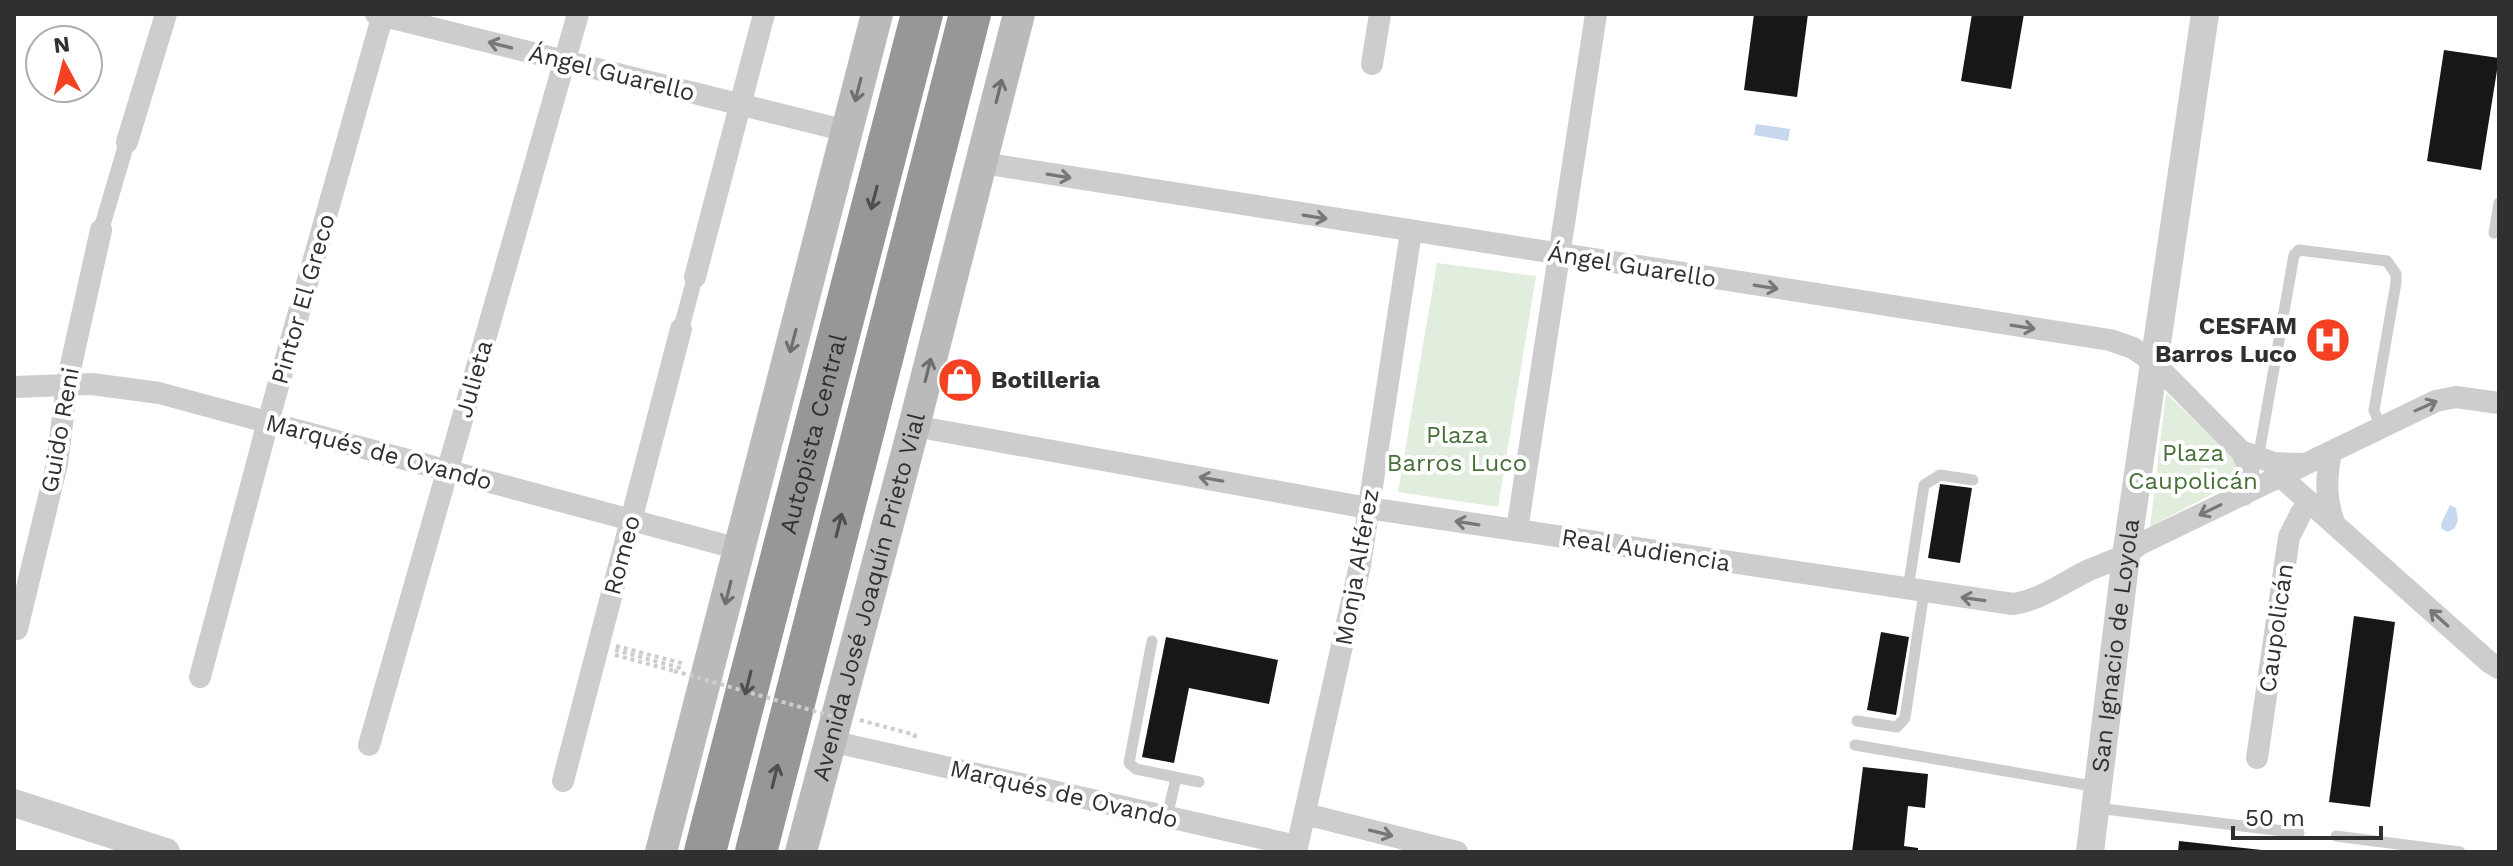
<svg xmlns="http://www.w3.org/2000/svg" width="2513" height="866" font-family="'Work Sans',sans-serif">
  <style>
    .green { fill: #e2eedd }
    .water { fill: #c8d8ef }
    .building { fill: #171717 }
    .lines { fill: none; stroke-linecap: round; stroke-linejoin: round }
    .path { stroke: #cdcdcd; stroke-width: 4; stroke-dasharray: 4 4; stroke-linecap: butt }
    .service { stroke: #cdcdcd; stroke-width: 11 }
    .pedestrian { stroke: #cdcdcd; stroke-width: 16 }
    .minor { stroke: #cdcdcd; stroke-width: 22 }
    .tertiary { stroke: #cdcdcd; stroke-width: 28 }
    .secondary { stroke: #bababa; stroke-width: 32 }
    .motorway { stroke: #979797; stroke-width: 42 }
    .path-bridge { stroke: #cdcdcd; stroke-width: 4; stroke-dasharray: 4 4; stroke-linecap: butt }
    .oneway { stroke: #777 }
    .oneway2 { stroke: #6e6e6e }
    .oneway3 { stroke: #4f4f4f }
    .labels { text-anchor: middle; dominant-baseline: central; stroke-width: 8; stroke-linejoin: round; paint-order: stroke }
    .street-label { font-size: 24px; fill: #303030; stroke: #fff }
    .poi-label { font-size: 24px; font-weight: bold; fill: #303030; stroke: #fff; text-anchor: end }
    .park-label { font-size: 24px; fill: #477039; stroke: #fff }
  </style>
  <rect width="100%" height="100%" fill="#fff"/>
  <!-- green -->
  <path class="green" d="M1437,263l99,13 -38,231 -100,-15z
    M2166,393l72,69 1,18 -89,47z"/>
  <!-- water -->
  <path class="water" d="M1756,124l34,5 -2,12 -34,-6z
    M2450,505l6,3 2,12 -3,8 -7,4 -6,-3 -1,-5z"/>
  <!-- building -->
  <path class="building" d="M1754,14h54l-11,83 -53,-7z
    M1972,14h52l-13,75 -50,-8z
    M2444,50l55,8 -18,112 -54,-9z
    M950,365l24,5 -5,24 -24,-5z
    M1940,484l32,4 -12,75 -32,-5z
    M2354,616l41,6 -25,185 -41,-5z
    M1881,632l28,5 -13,78 -29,-5z
    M1166,637l112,23 -9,44 -80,-16 -15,75 -32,-6z
    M1863,767l65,7 -3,34 -17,-2 -4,40 14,2v4h-66z
    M2179,841l83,9 -1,2h-83z"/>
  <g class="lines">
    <!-- path -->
    <path class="path" d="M616,646l69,18
      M615,650l69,19
      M615,655l59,16
      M860,720l55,15 -1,3 -4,-1"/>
    <!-- service -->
    <path class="service" d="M2494,233l5,-30
      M2258,459l36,-204 5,-5 88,11 9,13v9l-22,127 7,18
      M1908,589l16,-104 16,-10 33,5
      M1152,641l-23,122 7,6 63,13
      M1857,721l40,6 8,-9 19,-126
      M1855,745l243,42
      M2097,808l202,25
      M1167,817l9,-39
      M2336,836l124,16"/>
    <!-- pedestrian -->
    <path class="pedestrian" d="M101,230l26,-88
      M681,329l14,-52"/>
    <!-- minor -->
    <path class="minor" d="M376,14l471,117
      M1372,64l8,-50
      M127,142l39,-128
      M982,163l1128,177 23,8 20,14 88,89c9,15 10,28 2,44
      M695,277l69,-263
      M14,387l78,-3 67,9 580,156
      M914,426l454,82 645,96c28,-4 51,-22 76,-34 19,-8 35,-12 51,-26l296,-143 20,-4 43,6
      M2241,451l33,12 28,1
      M2331,452c-5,26 -6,48 4,73
      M2280,476l209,186 10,6
      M1517,530l79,-516
      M17,629l40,-165 10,-81 34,-153
      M200,677l68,-255 115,-408
      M830,741l467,105
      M369,745l209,-731
      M2257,758l32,-221 12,-24 8,-10
      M563,781l118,-452
      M1305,814l152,38
      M1296,852l64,-287 51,-333"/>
    <!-- tertiary -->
    <g class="tertiary">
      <path d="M14,803l152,49"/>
      <path id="s1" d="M2090,852l36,-296 79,-542"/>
    </g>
    <!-- secondary -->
    <g class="secondary">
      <path d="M661,852l216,-838"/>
      <path id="s2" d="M801,852l113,-426 105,-412"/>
    </g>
    <!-- motorway -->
    <g class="motorway">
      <path id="s3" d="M705,852l217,-838"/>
      <path d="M756,852l214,-838"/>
    </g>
    <!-- path-bridge -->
    <path class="path-bridge" d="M674,671l168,48"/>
  </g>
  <!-- one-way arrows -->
  <defs><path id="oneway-shaft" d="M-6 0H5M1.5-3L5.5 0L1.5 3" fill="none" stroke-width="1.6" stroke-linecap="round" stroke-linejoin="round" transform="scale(2)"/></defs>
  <g class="oneway">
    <use href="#oneway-shaft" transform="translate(500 45) rotate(-166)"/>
    <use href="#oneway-shaft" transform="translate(1059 176) rotate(9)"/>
    <use href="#oneway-shaft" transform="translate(1315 217) rotate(9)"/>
    <use href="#oneway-shaft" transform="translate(1766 287) rotate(9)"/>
    <use href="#oneway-shaft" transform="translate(2023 327) rotate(9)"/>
    <use href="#oneway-shaft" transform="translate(2426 406) rotate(-24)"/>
    <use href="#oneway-shaft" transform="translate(1211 479) rotate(-170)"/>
    <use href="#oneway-shaft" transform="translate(2210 510) rotate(154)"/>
    <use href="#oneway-shaft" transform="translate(1467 523) rotate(-171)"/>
    <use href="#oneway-shaft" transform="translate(1973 599) rotate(-172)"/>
    <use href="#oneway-shaft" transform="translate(2439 618) rotate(-138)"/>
    <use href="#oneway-shaft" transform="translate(1381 833) rotate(14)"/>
  </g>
  <g class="oneway2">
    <use href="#oneway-shaft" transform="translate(858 90) rotate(104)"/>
    <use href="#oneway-shaft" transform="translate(999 91) rotate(-76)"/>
    <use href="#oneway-shaft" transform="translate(793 341) rotate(105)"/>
    <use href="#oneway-shaft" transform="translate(928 370) rotate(-76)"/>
    <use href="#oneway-shaft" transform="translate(728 593) rotate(104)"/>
  </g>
  <g class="oneway3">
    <use href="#oneway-shaft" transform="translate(874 198) rotate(105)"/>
    <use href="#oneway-shaft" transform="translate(839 525) rotate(-76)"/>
    <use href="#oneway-shaft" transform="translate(748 683) rotate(104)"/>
    <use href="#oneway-shaft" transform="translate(775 776) rotate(-76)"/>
  </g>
  <!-- icons -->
  <defs>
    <g id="hospital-disc" transform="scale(2.3)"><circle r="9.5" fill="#f44124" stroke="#fff"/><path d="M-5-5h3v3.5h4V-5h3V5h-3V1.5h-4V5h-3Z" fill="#fff"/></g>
    <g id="shop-disc" transform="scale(2.3)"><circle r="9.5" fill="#f44124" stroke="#fff"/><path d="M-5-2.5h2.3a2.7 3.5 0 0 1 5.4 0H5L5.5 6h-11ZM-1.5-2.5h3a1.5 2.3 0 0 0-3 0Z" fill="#fff"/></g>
  </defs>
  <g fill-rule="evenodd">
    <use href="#hospital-disc" x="2328" y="340"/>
    <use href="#shop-disc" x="960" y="380"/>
  </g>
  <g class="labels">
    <!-- street labels -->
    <g class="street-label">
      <text transform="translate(612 73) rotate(14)">Ángel Guarello</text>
      <text transform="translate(1632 266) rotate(9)">Ángel Guarello</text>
      <text transform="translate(303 299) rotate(-74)">Pintor El Greco</text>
      <text transform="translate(474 379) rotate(-74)">Julieta</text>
      <text transform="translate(60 430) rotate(-80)">Guido Reni</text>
      <text stroke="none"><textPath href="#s3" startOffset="432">Autopista Central</textPath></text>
      <text transform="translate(379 452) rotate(15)">Marqués de Ovando</text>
      <text transform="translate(1646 550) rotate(9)">Real Audiencia</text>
      <text transform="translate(622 555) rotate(-75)">Romeo</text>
      <text transform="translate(1357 567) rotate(-80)">Monja Alférez</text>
      <text stroke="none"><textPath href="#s2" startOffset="264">Avenida José Joaquín Prieto Vial</textPath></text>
      <text transform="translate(2276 628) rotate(-82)">Caupolicán</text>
      <text stroke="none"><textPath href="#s1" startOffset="208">San Ignacio de Loyola</textPath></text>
      <text transform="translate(1064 794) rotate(13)">Marqués de Ovando</text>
    </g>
    <!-- poi labels -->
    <g class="poi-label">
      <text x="2297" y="326">CESFAM<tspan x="2297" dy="28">Barros Luco</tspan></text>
      <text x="991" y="380" text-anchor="start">Botilleria</text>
    </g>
    <!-- park labels -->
    <g class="park-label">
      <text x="1457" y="435">Plaza<tspan x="1457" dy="28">Barros Luco</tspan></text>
      <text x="2193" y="453">Plaza<tspan x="2193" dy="28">Caupolicán</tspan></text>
    </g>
  </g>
  <!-- border -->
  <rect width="2513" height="866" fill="none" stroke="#303030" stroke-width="32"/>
  <!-- north arrow -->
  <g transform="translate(64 64) rotate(353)"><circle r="38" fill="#ffffff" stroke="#acacac" stroke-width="2"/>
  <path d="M0-6L14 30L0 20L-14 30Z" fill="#f44124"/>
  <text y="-12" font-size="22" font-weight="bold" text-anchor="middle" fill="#303030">N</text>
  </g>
  <!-- scale -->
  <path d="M2233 826v12h148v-12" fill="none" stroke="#303030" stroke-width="4"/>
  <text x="2245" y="826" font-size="24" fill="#303030" stroke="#ffffff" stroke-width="6" paint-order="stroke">50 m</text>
</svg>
